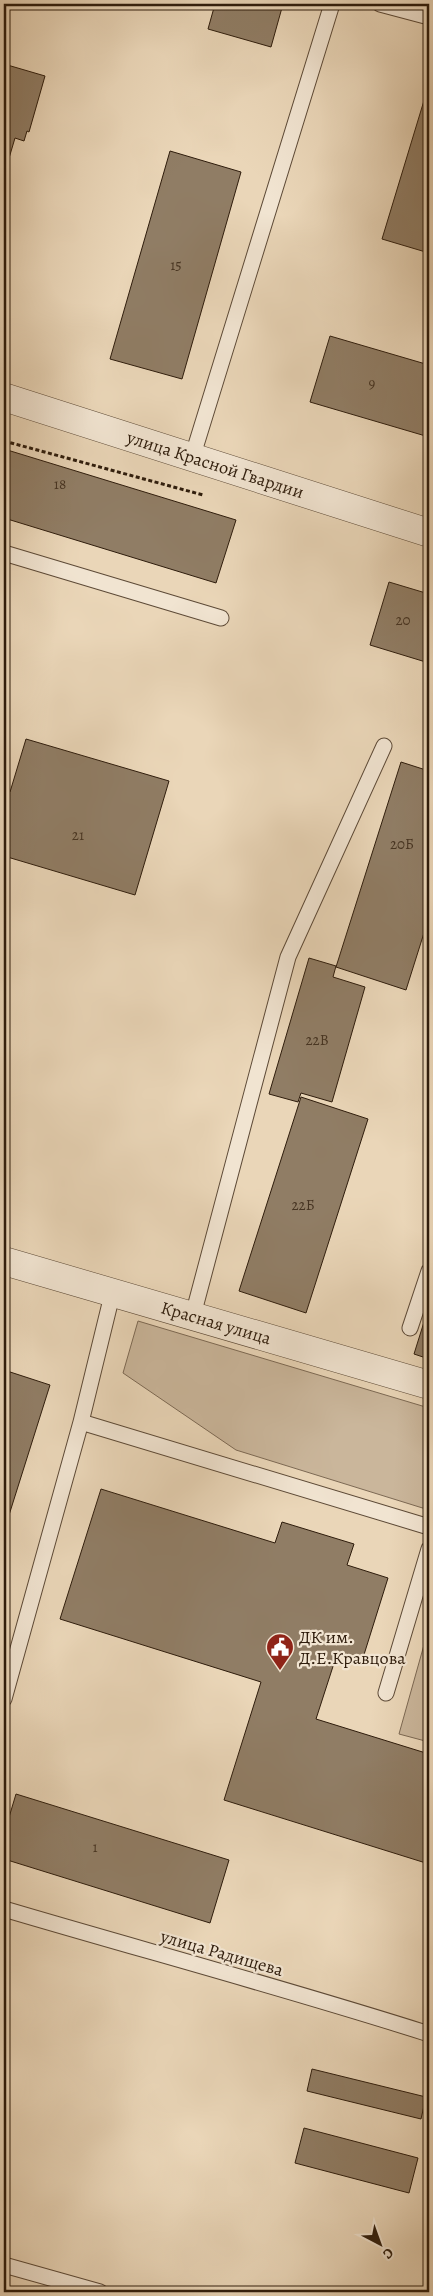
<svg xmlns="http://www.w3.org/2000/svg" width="433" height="2296" font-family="Alegreya,serif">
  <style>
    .green { fill: #cab69b; stroke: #7c6954 }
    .building { fill: #907d65; stroke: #2e1c0c }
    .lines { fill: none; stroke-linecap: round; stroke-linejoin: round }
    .lane-casing { stroke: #5d4a37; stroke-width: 17 }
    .street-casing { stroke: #5d4a37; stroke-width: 29 }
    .path { stroke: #2e1c0c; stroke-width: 3; stroke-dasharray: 4 2.5; stroke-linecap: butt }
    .lane { stroke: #f1e4d1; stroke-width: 15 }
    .street { stroke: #f1e4d1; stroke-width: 28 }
    .labels { text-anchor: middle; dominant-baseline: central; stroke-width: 4.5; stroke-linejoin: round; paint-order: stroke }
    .number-label { font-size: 15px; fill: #463422 }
    .street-label { font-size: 18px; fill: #2e1c0c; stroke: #f1e4d1 }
    .poi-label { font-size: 18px; fill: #2e1c0c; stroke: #f1e4d1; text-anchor: start }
  </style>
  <rect width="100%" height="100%" fill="#ead6b8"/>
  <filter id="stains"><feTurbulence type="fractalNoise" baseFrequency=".004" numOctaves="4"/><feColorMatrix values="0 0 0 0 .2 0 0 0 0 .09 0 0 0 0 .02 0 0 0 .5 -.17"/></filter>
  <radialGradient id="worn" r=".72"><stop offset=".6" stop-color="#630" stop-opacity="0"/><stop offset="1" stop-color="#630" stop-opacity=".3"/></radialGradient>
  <!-- green -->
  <path class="green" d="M138,1321l291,87v102l-193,-60 -113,-77z
    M429,1627v115l-30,-8z"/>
  <!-- building -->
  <path class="building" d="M215,4h68l-12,43 -63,-18z
    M4,64l41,12 -16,56 -2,-1 -3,10 -9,-3 -11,37z
    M429,84v169l-47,-14z
    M170,151l71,21 -59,207 -72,-20z
    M330,336l99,29v72l-119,-35z
    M4,449l232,71 -20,63 -212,-65z
    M389,582l40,12v69l-59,-18z
    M26,739l143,42 -34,114 -131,-39v-66l6,2z
    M401,762l28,9v146l-23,73 -70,-23z
    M309,958l27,8 -3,11 32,10 -33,115 -31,-9 -3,9 -29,-8z
    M301,1097l67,22 -62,194 -67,-22z
    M429,1306v53l-15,-5z
    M4,1370l46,15 -46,146z
    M101,1489l174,54 7,-21 72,22 -7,21 41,13 -26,83 -25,-7 -21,65 113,35v110l-205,-64 37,-118 -201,-63z
    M16,1794l213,66 -19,63 -206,-64v-25z
    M312,2069l114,28 -5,22 -114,-28z
    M304,2128l114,30 -9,35 -114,-30z"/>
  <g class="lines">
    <!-- lane casing -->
    <g class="lane-casing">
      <path id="lane" d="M380,4l49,13
        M192,458l140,-454
        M4,553l217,65
        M193,1315l95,-358 96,-211
        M410,1328l19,-57
        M81,1422l348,105
        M386,1693l43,-144
        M4,1699l77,-277 32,-131
        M4,1909c142,42 284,80 425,125
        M4,2265l96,27"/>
    </g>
    <!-- street casing -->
    <g class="street-casing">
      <g id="street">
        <path id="s1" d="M4,397l425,136"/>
        <path id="s2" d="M4,1261l425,124"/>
      </g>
    </g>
    <!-- path -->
    <path class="path" d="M4,441l199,54"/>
    <!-- lane -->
    <use href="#lane" class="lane"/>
    <!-- street -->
    <use href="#street" class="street"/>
  </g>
  <!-- icons -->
  <defs>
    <g id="civic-pin" transform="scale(1.4375)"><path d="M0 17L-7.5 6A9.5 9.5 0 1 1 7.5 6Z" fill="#8f2418" stroke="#f1e4d1"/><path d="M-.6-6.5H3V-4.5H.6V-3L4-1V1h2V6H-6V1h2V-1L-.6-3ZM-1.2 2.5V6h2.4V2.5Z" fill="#fff"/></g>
  </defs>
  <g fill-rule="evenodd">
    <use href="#civic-pin" x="280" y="1647"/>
  </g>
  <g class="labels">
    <!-- number labels -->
    <g class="number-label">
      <text x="176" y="265">15</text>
      <text x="372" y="383">9</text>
      <text x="60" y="484">18</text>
      <text x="403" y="620">20</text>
      <text x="78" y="835">21</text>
      <text x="402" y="844">20Б</text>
      <text x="317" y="1040">22В</text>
      <text x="303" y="1205">22Б</text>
      <text x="95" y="1847">1</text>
    </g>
    <!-- street labels -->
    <g class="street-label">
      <text stroke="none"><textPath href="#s1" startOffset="222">улица Красной Гвардии</textPath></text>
      <text stroke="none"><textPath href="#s2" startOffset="221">Красная улица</textPath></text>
      <text transform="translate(222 1953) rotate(16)">улица Радищева</text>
    </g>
    <!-- poi labels -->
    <g class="poi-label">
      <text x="299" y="1637">ДК им.<tspan x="299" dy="21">Д.Е.Кравцова</tspan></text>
    </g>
  </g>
  <!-- margin -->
  <rect width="433" height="2296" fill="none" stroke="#ead6b8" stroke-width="20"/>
  <rect x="5" y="5" width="423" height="2286" fill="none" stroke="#2e1c0c" stroke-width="2.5"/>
  <rect x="10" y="10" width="413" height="2276" fill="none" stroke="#2e1c0c"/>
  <!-- north arrow -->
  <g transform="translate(380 2244) rotate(139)" stroke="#f1e4d1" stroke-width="4" paint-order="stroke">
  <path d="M0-4L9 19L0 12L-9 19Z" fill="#2e1c0c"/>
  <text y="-8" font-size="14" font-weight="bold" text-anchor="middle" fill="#2e1c0c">С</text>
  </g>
  <rect width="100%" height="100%" filter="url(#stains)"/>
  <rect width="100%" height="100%" fill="url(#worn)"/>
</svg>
